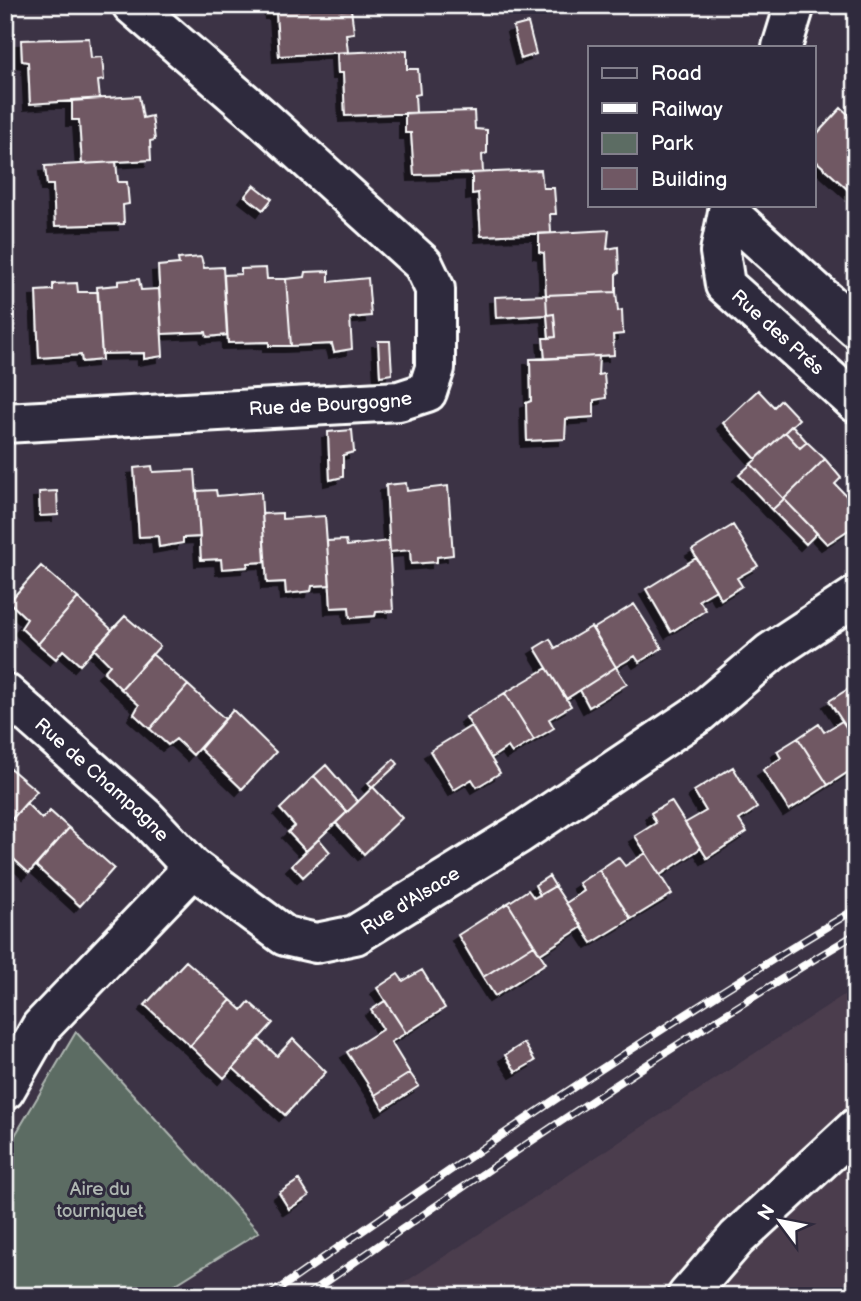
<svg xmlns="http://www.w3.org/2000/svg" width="861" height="1301" font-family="'Balsamiq Sans',sans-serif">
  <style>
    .built { fill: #4c3e4e }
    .green { fill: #5c6c63; stroke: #aeb6b1; stroke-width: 2 }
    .building { fill: #705864; stroke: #fff; stroke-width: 2; filter: url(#shadow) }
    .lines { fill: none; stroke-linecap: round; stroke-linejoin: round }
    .minor-casing { stroke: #fff; stroke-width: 44 }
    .minor { stroke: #2f2a3d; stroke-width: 38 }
    .rail-casing { stroke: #fff; stroke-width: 8 }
    .rail { stroke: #2f2a3d; stroke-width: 5; stroke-dasharray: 16; stroke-linecap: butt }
    .labels { text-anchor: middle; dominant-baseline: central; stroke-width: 6; stroke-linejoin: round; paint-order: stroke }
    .street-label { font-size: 19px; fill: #fff; stroke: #2f2a3d }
    .park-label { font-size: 19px; fill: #aeb6b1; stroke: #2f2a3d }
  </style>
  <defs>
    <filter id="shadow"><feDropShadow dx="-6" dy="6" stdDeviation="0" flood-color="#0009"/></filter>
  </defs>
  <rect width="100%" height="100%" fill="#3c3345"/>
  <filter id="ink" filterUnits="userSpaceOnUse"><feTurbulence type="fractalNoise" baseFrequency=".0143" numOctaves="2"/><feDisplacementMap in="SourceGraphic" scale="14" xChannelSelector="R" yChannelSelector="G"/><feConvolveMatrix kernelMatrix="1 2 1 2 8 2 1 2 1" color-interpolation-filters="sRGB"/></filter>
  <g filter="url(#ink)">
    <!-- built -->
    <path class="built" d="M856,987v309h-472z"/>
    <!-- green -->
    <path class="green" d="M76,1032l183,200 -102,64h-152l2,-147z"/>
    <!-- building -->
    <path class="building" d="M270,5h70l1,5 10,-1 3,24 -8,1 2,18 -69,4 -3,-43h-5z
      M528,23l8,31 -15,5 -8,-32z
      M89,38l2,20 11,-1 2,23 -6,1 2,18 -70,5 -2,-42 -6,-1 -1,-21z
      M407,50v19h11l2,25 -5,1 1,18 -71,3 -2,-43h-5l-1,-20z
      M139,96l4,22 9,-2 3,24 -5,1 1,19 -69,4 -3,-44h-7v-20z
      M841,108l15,13v76l-42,-38v-22z
      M474,111l1,18 12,1v23l-5,2 1,18 -69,2 -3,-42h-6v-20z
      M116,162l2,20h9l2,22 -6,1 1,19 -69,2 -2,-41h-6l-2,-19z
      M541,170l2,18h11l2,26h-6l1,19 -70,3 -3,-43 -6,1v-21z
      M254,185l18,14 -9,11 -18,-14z
      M609,230l-2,19 11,-2 1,26 -3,1v18l-70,3 -2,-42 -5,-1v-18z
      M201,257l3,11 19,-1 4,68 -20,2 -1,-5 -44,2 -4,-68 21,-2 -1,-5z
      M266,268l1,11h19l5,67h-22v-4l-41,1 -4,-68 17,-1v-5z
      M329,271v11l39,-4 3,38 -21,2 2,31 -18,3 -2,-8 -41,2 -5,-67 19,-2 1,-5z
      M139,279l2,11 18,-1 4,67 -19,3v-6l-42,1 -5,-67 21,-2v-4z
      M77,283l1,9h20l4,68 -20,2 -1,-7 -42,3 -3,-67 17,-1v-6z
      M616,292l2,19 4,-1 1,24 -10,1 1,20 -69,4 -2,-21 13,-1 -2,-23 -7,1 -1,-20z
      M546,295l1,20 -51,3 -1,-21z
      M554,314l2,23 -7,1 -2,-23z
      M378,341h12l2,33 -12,2z
      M599,356l-1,19 6,-1 2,24 -12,2v17l-28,2 -1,20 -38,2 -1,-38 5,-2 -1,-42z
      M758,390l16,17 7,-7 18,19 -43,40 -33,-36z
      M792,425l15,17 -7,6 -15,-16z
      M352,430l2,22 -11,3v22l-13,3 -2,-48z
      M785,432l15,16 7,-6 18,17 -41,40 -33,-35z
      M825,459l16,19 -6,6 21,22v19l-29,19 -43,-45z
      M751,464l33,35 -12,11 -33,-35z
      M152,466l1,6 42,-2 5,67 -17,1v5l-24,4 -1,-11 -19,1 -5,-69z
      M406,483l1,8 41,-5 5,69 -16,2v5l-26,2 -1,-14 -20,2 -4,-67z
      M216,490l1,6 44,-4 4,70 -17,1 -1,4 -25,2 -1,-10 -20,1 -4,-69z
      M57,491l1,24 -18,1 -1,-24z
      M784,499l33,34 -11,11 -34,-34z
      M282,513v6l43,-3 5,69 -18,1 -1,5 -25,3 -1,-12 -18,1 -5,-69z
      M733,525l25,41 -21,12 5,8 -21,13 -29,-49z
      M346,540l1,6 42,-5 4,70 -17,1 -1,4 -25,2 -1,-11 -18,1 -4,-67z
      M696,558l20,32 -17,10 7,10 -35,22 -25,-43z
      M41,566l37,32 -40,46 -17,-16 6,-9 -18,-17z
      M78,598l34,32 -32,35 -17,-15 -7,9 -18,-15z
      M634,604l28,44 -23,14 -4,-6 -19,11 -23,-38z
      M125,616l35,30 -39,43 -17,-17 6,-7 -16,-16z
      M591,627l25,40 -50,32 -31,-51 15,-9 5,9z
      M152,654l36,31 -38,44 -16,-15 5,-9 -18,-16z
      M616,667l11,17 -38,23 -9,-17z
      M547,668l24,38 -22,13 5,9 -20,12 -29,-47z
      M856,684v58l-27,-41z
      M188,685l37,34 -32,36 -17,-16 -8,6 -18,-16z
      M505,693l29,47 -22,13 -4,-6 -17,11 -25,-41z
      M233,710l43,42 -34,37 -42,-40z
      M842,721l14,21v25l-28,18 -30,-47 21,-14 5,8z
      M471,726l29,47 -23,14 -5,-8 -18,11 -24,-39z
      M798,738l30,47 -39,25 -26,-40 18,-12 -4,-7z
      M394,759l4,5 -26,24 -4,-5z
      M5,764l32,27 -32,36z
      M326,765l32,37 -11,10 -33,-36z
      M733,767l24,41 -18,12 8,12 -40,26 -22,-35 21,-12 -12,-20z
      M314,776l33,36 -41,39 -18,-19 7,-6 -15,-17z
      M373,787l29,31 -38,36 -28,-31z
      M671,801l30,47 -41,27 -25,-39 21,-13 -5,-10z
      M26,803l16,16 8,-8 19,17 -40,45 -24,-22v-24z
      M69,828l45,40 -34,38 -44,-40z
      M319,839l11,13 -27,25 -11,-12z
      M646,853l26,41 -41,25 -32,-49 19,-13 7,9z
      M599,870l32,49 -39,24 -26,-40 18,-12 -5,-8z
      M549,876l6,10 -15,9 -5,-10z
      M555,886l27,41 -42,27 -32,-51 20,-13 6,8z
      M508,903l26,42 -51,32 -25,-42z
      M534,945l12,18 -51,33 -12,-19z
      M186,961l45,39 -41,46 -45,-41z
      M422,970l23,38 -39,25 -29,-45 21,-14 5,7z
      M231,1000l11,10 7,-8 24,21 -49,55 -34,-32z
      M385,1001l21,32 -15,9 19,31 -35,22 -28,-43 36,-23 -12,-19z
      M259,1039l18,17 16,-17 33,33 -41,43 -52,-47z
      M524,1043l11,18 -19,11 -11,-17z
      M410,1073l9,13 -36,23 -8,-14z
      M299,1180l10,16 -20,13 -10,-16z"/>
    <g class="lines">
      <!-- minor casing -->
      <g class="minor-casing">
        <g id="minor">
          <path d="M782,47l13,-42"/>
          <path d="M731,205l-3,7 128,116"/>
          <path id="s1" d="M728,212l-8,40 5,33 131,118"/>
          <path id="s2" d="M5,423l394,-22 28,-9 8,-24v-79l-12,-25 -162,-147 -129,-112"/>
          <path id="s3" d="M5,693l140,124 48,51 92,68 31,7 39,-8 164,-101 179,-120 73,-62 85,-56"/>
          <path d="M5,1090l36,-63 152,-159"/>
          <path d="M687,1296l50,-58 119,-110"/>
        </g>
      </g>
      <!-- minor -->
      <use href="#minor" class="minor"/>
      <!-- rail casing -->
      <g class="rail-casing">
        <path id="rail" d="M269,1296c192,-135 386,-267 587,-387
          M306,1296c180,-126 361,-249 550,-362"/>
      </g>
      <!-- rail -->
      <use href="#rail" class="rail"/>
    </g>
  </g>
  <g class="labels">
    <!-- street labels -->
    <g class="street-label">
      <text stroke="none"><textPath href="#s1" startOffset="145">Rue des Prés</textPath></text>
      <text stroke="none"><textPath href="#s2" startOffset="326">Rue de Bourgogne</textPath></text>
      <text stroke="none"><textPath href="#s3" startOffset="130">Rue de Champagne</textPath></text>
      <text stroke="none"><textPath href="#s3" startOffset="508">Rue d'Alsace</textPath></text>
    </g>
    <!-- park labels -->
    <g class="park-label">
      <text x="100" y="1189">Aire du<tspan x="100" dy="22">tourniquet</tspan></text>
    </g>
  </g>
  <!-- margin -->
  <rect width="861" height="1301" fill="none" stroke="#2f2a3d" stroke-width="28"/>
  <rect x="14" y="14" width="833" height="1273" fill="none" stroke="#fff" stroke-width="2.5" filter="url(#ink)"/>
  <!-- legend -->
  <rect x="588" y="46" width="228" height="161" fill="#2f2a3d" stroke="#827f8b" stroke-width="2"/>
  <rect x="602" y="68" width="35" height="10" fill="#2f2a3d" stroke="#827f8b" stroke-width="2"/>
  <text x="651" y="80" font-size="21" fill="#ffffff">Road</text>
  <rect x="602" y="103" width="35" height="10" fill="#ffffff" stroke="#827f8b" stroke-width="2"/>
  <text x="651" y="116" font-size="21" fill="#ffffff">Railway</text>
  <rect x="602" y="133" width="35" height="21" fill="#5c6c63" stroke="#827f8b" stroke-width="2"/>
  <text x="651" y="150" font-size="21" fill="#ffffff">Park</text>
  <rect x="602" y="168" width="35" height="21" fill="#705864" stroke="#827f8b" stroke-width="2"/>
  <text x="651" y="186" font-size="21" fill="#ffffff">Building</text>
  <!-- north arrow -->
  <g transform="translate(780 1221) rotate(302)" stroke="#2f2a3d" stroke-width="5" paint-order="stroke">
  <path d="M0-5L12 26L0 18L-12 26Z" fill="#ffffff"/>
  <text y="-10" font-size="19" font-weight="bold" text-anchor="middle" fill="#ffffff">N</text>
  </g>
</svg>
